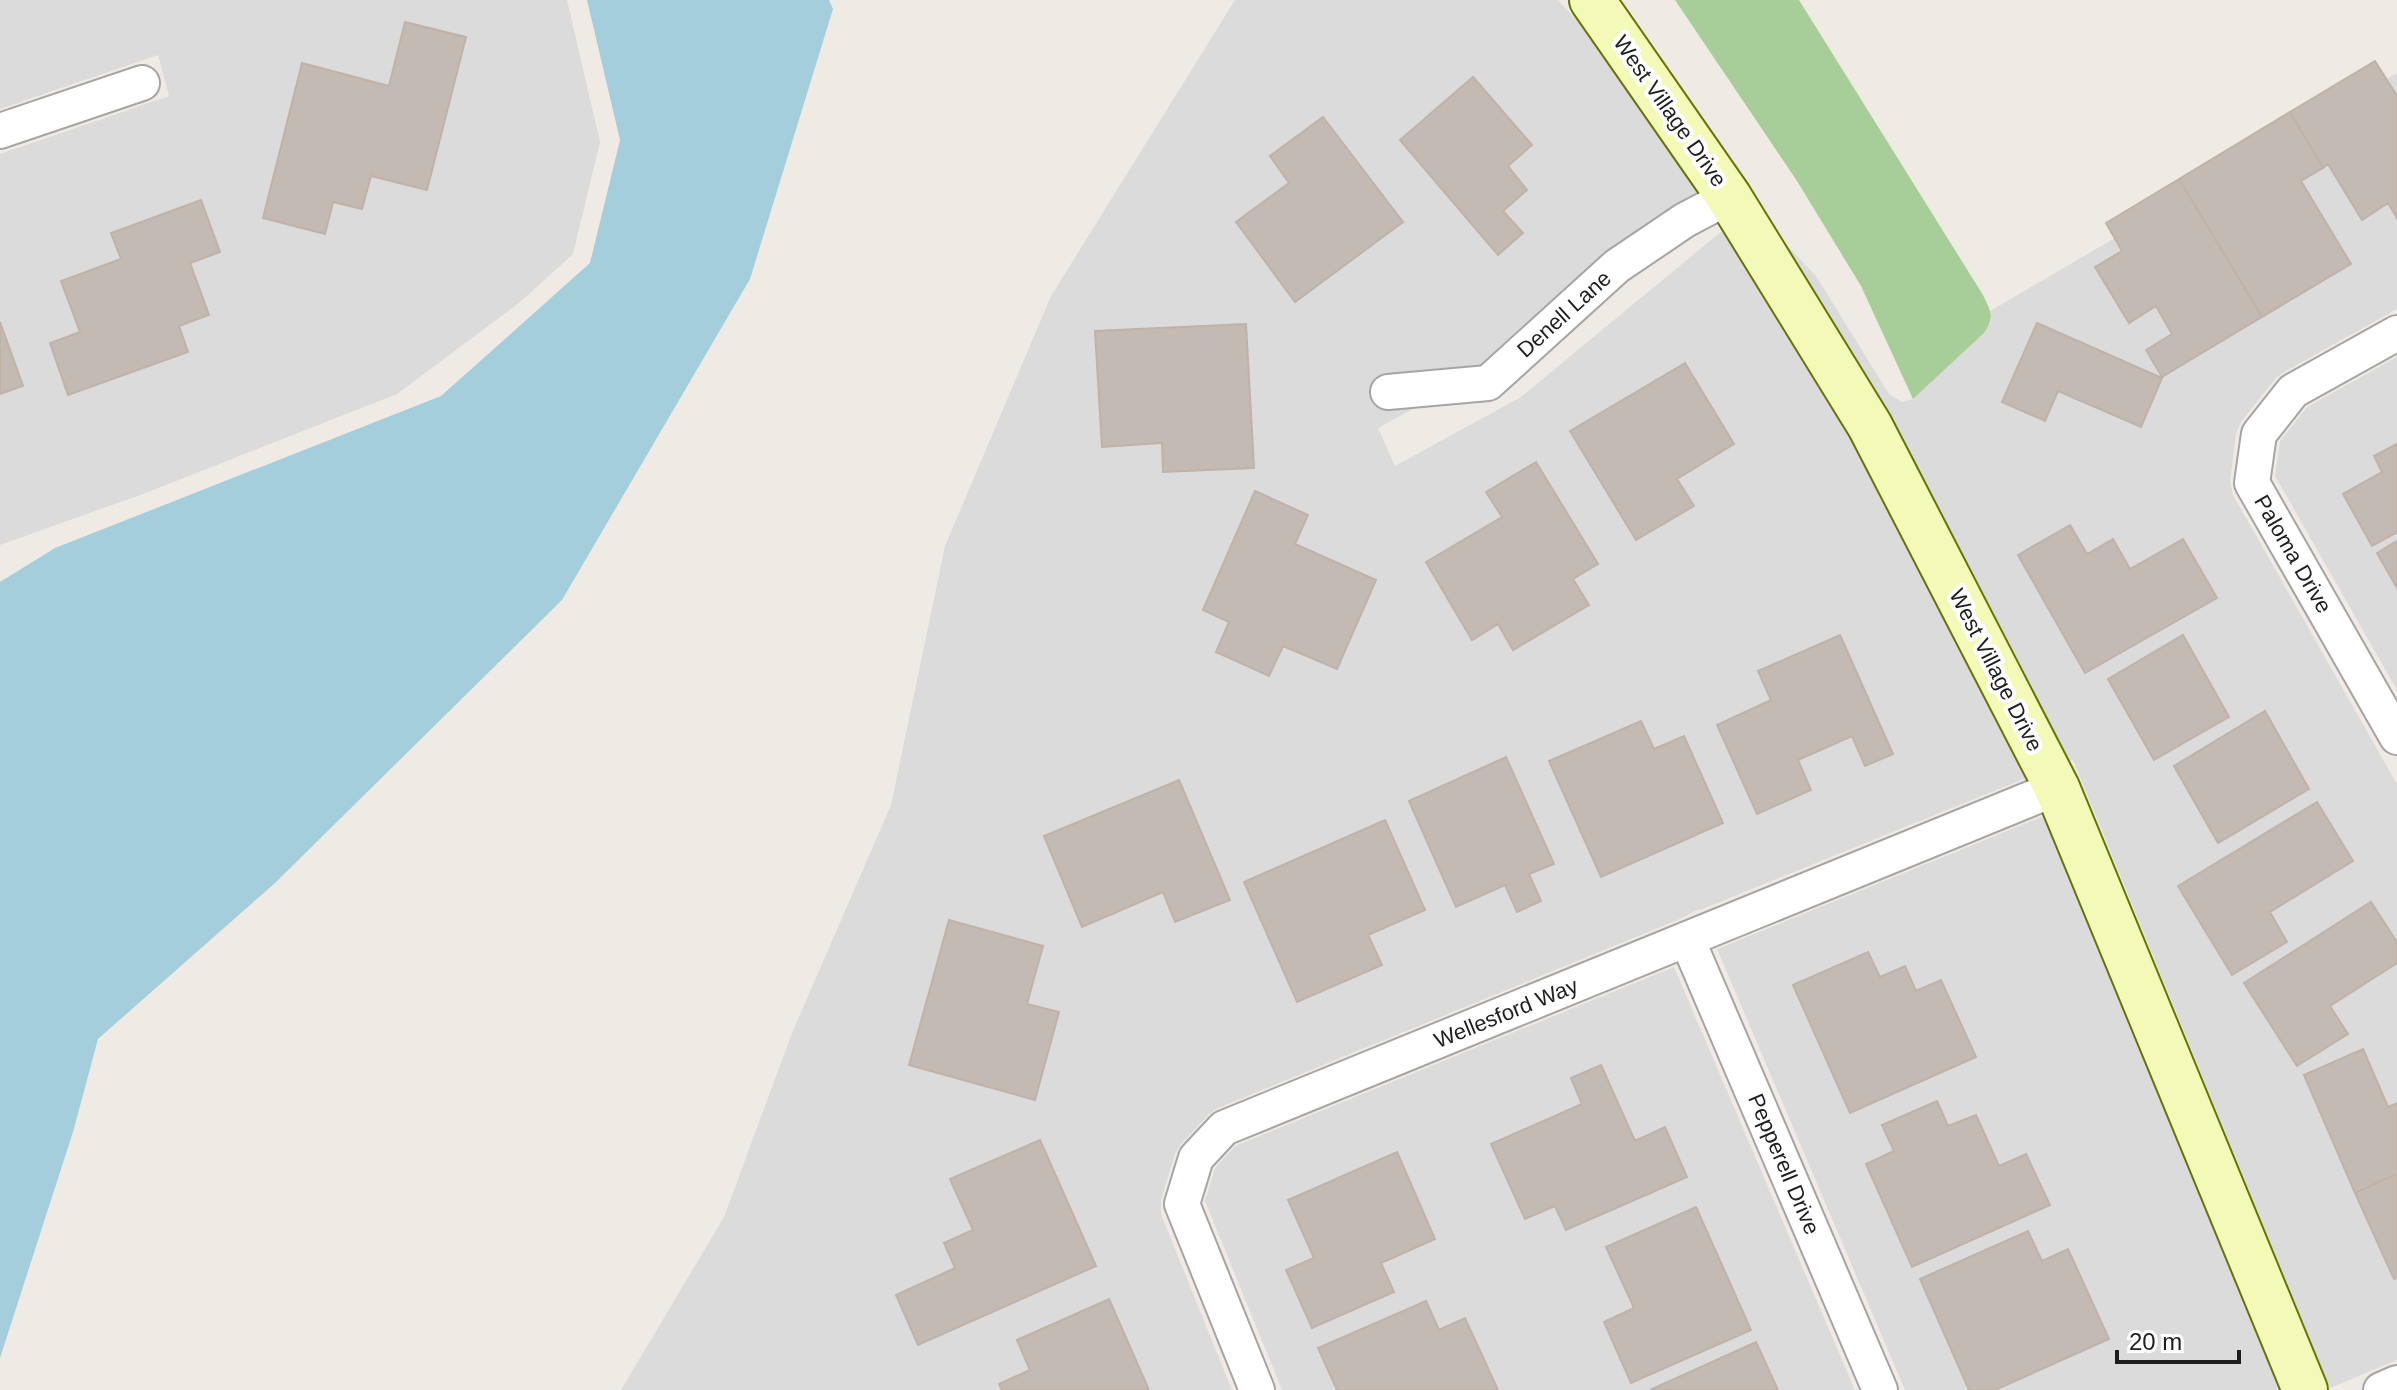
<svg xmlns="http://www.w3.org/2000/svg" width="2397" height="1390" font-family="Arial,sans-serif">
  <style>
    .residential { fill: #dcdbdb }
    .forest { fill: #a7ce98 }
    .water { fill: #a4cedc }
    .building { fill: #c3bbb3; stroke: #c0b2a6; stroke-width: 2 }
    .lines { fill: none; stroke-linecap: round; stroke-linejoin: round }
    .street-casing { stroke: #a5a5a5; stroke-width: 38 }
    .secondary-casing { stroke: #667405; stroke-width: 48 }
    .street { stroke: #fff; stroke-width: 34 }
    .secondary { stroke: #f4f9b7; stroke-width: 44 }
    .labels { text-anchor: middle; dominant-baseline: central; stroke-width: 8; stroke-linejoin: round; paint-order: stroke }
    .street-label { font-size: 22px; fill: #1e1e1e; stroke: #fff }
  </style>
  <rect width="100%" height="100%" fill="#efebe4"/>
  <!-- residential -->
  <path class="residential" d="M0,0h567l33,142 -27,112 -54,49 -122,91 -254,100 -143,51v-391l169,-58 -11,-41 -158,54z
    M1235,0h323l20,22 121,173 -202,168 -119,65 17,38 126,-69 202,-167 127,208 176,340 -326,132 -1,-1 -19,10 -462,189 -9,6 -28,30 -6,10 -14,46v14l71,176h-611l103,-173 68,-184 99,-228 54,-259 106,-250z
    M2397,73v236l-113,63 -8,6 -35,44 -5,12 -6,48 3,13 164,289v576l-67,28 -257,-628 -4,1 -179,-347 -105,-171 31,33 73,118 13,8 11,-3 71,-66 7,-11 -1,-11z
    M2397,357v333l-122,-214 5,-35 27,-34z
    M2044,816l236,574h-375l-188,-441z
    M1674,967l181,423h-573l-77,-189 10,-33 20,-22z"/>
  <!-- forest -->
  <path class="forest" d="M1675,0h124l184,295c8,17 12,22 1,38l-71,66 -52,-113 -64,-105z"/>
  <!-- water -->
  <path class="water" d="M587,0h242l4,9 -83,270 -188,321 -287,283 -177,156 -25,93 -73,226v-776l55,-34 386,-152 149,-133 30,-123z"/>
  <!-- building -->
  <path class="building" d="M405,22l61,15 -39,153 -56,-14 -9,33 -29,-7 -8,32 -62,-16 39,-155 87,23z
    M2375,61l22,35v122l-9,-15 -26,17 -34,-56 -5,4 -33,-56z
    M1473,77l59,68 -24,21 19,24 -24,21 20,22 -25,22 -98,-115z
    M2290,112l33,56 -22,13 50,83 -89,53 -83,-138z
    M1323,117l80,105 -108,80 -59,-80 53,-39 -19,-27z
    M2179,179l83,138 -100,60 -16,-27 26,-16 -16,-28 -27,17 -34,-56 27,-16 -16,-28z
    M201,200l19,52 -30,11 19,52 -30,11 9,26 -120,43 -18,-52 30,-11 -19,-51 60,-22 -10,-26z
    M0,322l23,64 -23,8z
    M2037,323l125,55 -21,49 -83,-36 -13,30 -43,-19z
    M1246,324l8,144 -91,4 -1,-29 -60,4 -7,-116z
    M1685,363l49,81 -57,35 17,27 -58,34 -66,-109z
    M2397,444v88l-25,14 -29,-52 39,-22 -8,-16z
    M1536,462l62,102 -25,15 16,26 -76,45 -15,-26 -26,16 -46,-78 76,-45 -16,-25z
    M1255,491l53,24 -13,29 81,36 -39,89 -54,-23 -14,30 -53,-24 13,-30 -26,-12z
    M2070,525l17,29 26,-15 17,30 53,-30 34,59 -132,75 -67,-118z
    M2397,541v47l-20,-35z
    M1840,635l53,119 -28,12 -13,-30 -54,24 13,30 -54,24 -40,-89 54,-25 -13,-29z
    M2183,635l46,82 -75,43 -46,-81z
    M2265,711l44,78 -91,54 -44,-77z
    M1641,721l13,28 30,-13 39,87 -122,54 -52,-116z
    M1506,757l48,107 -25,10 12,27 -24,11 -12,-27 -49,22 -47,-106z
    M1179,780l51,120 -55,22 -12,-30 -81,35 -38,-91z
    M2317,802l36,59 -83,51 17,30 -55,33 -54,-89z
    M1385,820l40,90 -57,25 14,30 -85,37 -53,-120z
    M2371,902l26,40v21l-67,43 18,28 -51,32 -53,-83z
    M949,920l94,26 -16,58 32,8 -24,88 -126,-35z
    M1868,952l12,25 25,-11 11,25 25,-11 35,77 -126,56 -57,-128z
    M2363,1049l25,58 9,-4v71l-42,19 -51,-118z
    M1601,1065l34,76 30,-14 22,50 -121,53 -11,-24 -30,13 -34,-75 91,-40 -11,-26z
    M1937,1101l11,25 28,-11 23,51 27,-12 24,51 -138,62 -46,-103 28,-13 -12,-26z
    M1040,1140l56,126 -178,79 -22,-50 59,-27 -11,-25 29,-13 -23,-51z
    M1397,1152l38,87 -54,24 13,29 -82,36 -26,-58 28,-12 -26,-58z
    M2397,1174v104l-3,1 -39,-86z
    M1696,1207l55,123 -120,53 -27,-61 30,-14 -28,-61z
    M2028,1231l14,30 26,-12 41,90 -114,51h-26l-49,-111z
    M1109,1299l40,91h-147l-3,-6 31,-14 -13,-30z
    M1426,1301l13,29 26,-12 33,72h-161l-19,-42z
    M1756,1342l22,48h-128z"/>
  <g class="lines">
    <!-- street casing -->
    <g class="street-casing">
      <path id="street" d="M0,131l142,-48
        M2397,333l-104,58 -34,43 -7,49 145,254
        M1388,392l100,-9 129,-117 68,-46 44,-23
        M1687,939l193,451
        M1257,1390l-75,-186 14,-46 28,-30 833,-340
        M2381,1390l16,-7"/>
    </g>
    <!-- secondary casing -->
    <g class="secondary-casing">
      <path id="secondary" d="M1592,0l137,197 141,229 187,362 248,602"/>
    </g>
    <!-- street -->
    <use href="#street" class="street"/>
    <!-- secondary -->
    <use href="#secondary" class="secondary"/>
  </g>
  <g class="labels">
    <!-- street labels -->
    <g class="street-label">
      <text transform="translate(1670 111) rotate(55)">West Village Drive</text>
      <text transform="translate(1564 314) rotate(-42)">Denell Lane</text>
      <text transform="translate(2293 554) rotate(60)">Paloma Drive</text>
      <text transform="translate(1996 670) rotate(63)">West Village Drive</text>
      <text transform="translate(1506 1013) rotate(-22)">Wellesford Way</text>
      <text transform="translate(1784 1164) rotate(67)">Pepperell Drive</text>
    </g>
  </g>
  <!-- scale -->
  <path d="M2117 1350v12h122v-12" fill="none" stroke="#1e1e1e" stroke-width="4"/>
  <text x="2129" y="1350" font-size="24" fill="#1e1e1e" stroke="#ffffff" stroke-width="6" paint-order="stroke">20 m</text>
</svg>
